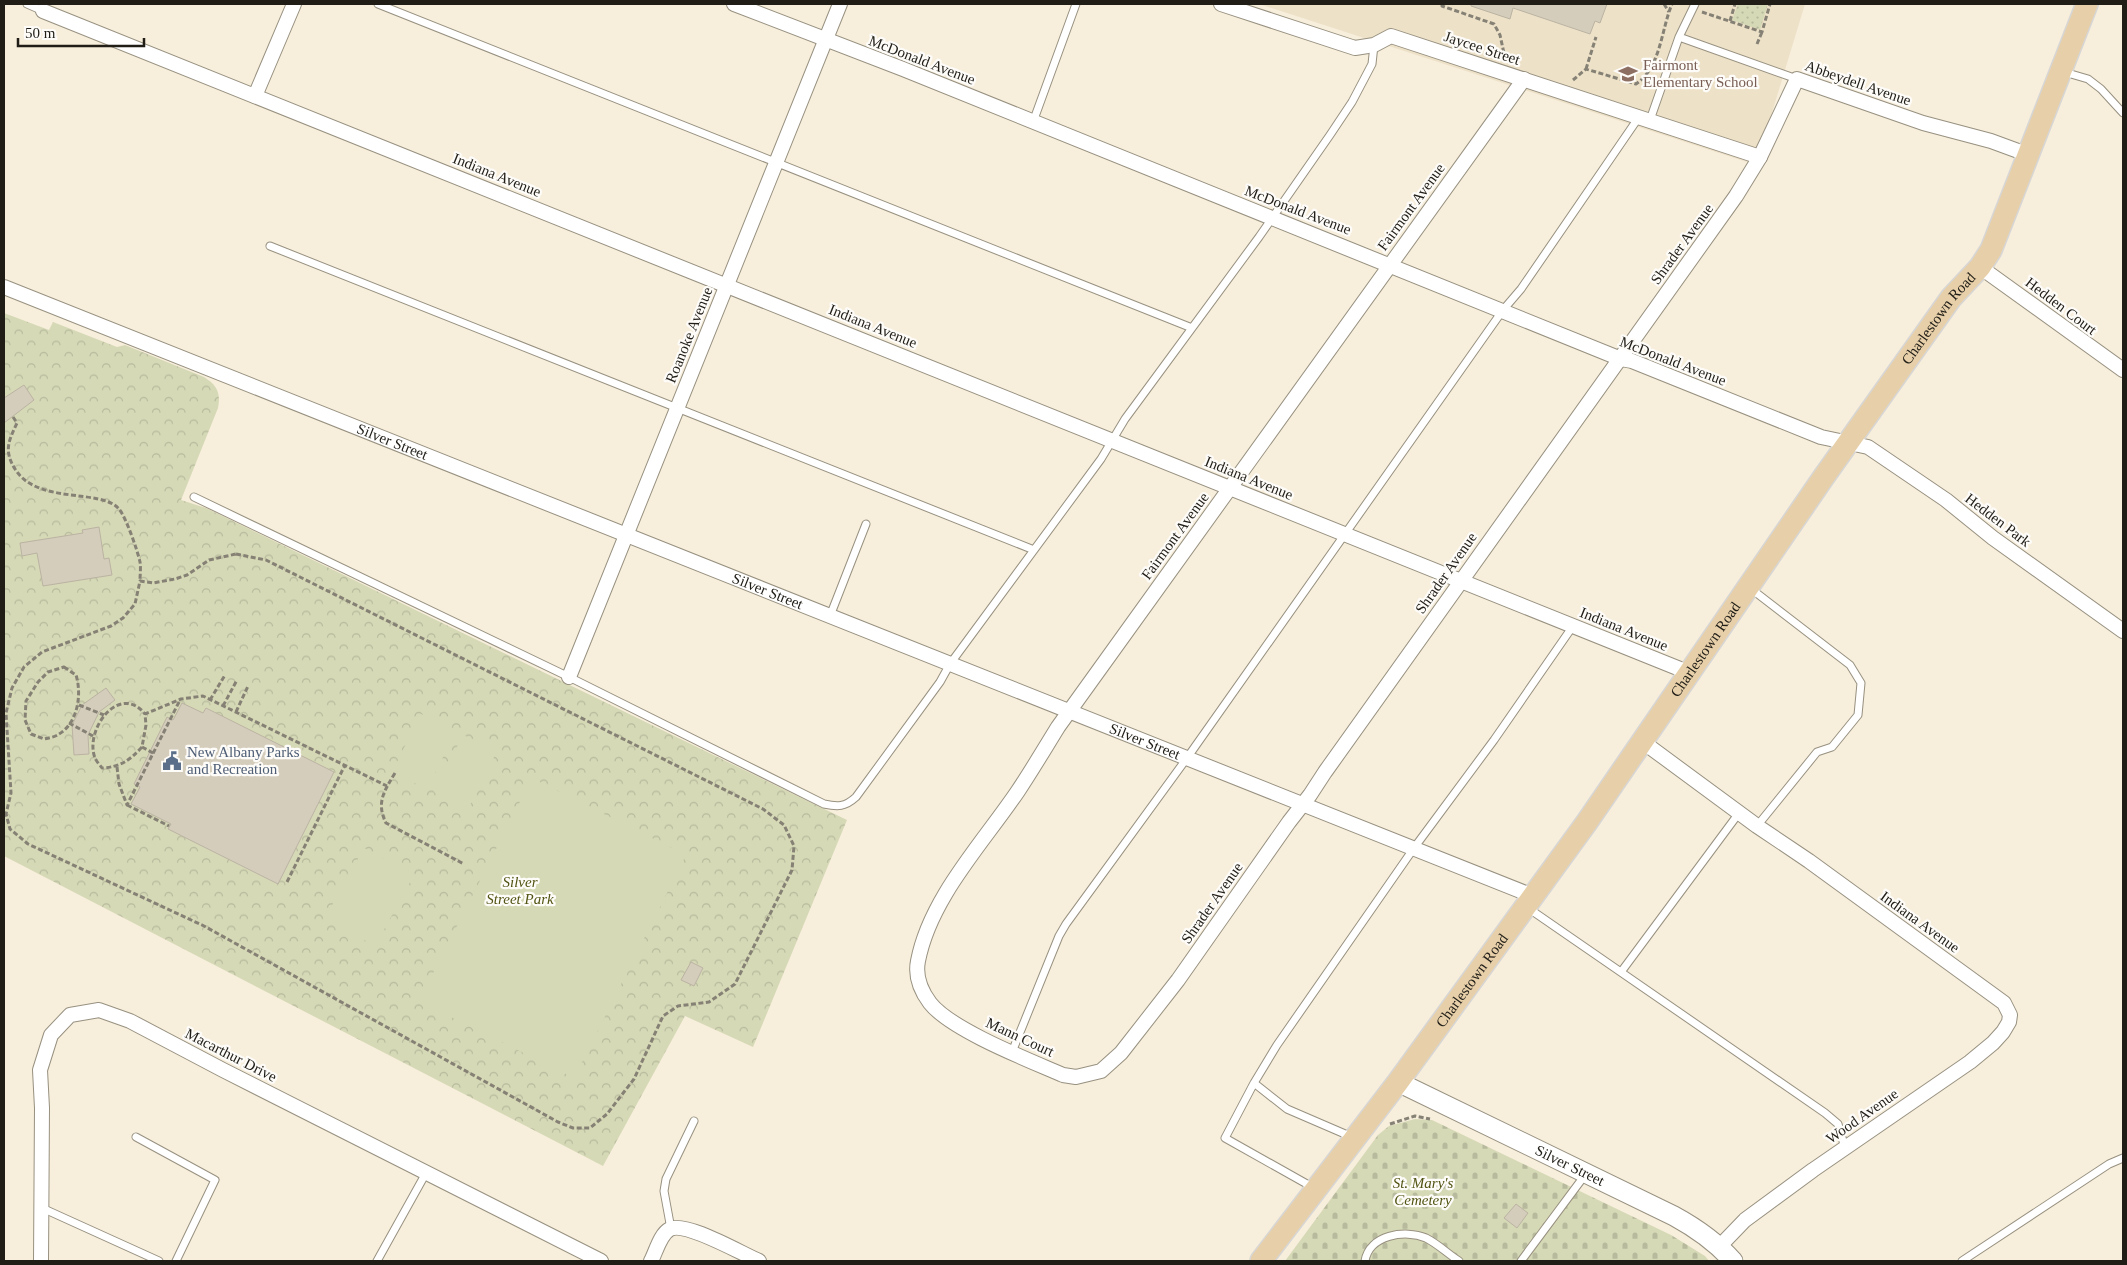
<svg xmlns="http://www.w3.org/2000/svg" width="2127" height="1265" font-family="Georgia,serif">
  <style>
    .built { fill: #ede1c8 }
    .grass { fill: url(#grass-dots) }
    .cemetery { fill: url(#cemetery-stones) }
    .park { fill: url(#park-crowns) }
    .pitch { fill: #d6d9b6 }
    .building { fill: #d5cdbc; stroke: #bbb3a2 }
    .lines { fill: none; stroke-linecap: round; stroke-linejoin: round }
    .lane-casing { stroke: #989180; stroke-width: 9 }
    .street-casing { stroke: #989180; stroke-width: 16 }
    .secondary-casing { stroke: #989180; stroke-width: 21 }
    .primary-casing { stroke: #d7d6d5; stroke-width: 24 }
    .path { stroke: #868175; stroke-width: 3; stroke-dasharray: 5 2.5; stroke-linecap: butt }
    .lane { stroke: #fff; stroke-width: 7 }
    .street { stroke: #fff; stroke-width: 14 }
    .secondary { stroke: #fff; stroke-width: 19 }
    .primary { stroke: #e7d0a9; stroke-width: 21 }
    .labels { text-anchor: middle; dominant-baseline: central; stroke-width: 4.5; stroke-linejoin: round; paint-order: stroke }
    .street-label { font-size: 15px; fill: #201d17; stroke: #fefcf9 }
    .education-label { font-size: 15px; fill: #785e54; stroke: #fefcf9; text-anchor: start }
    .service-label { font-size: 15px; fill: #4e5e75; stroke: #fefcf9; text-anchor: start }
    .park-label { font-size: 15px; font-style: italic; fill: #525413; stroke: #fefcf9 }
  </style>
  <defs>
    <pattern id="grass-dots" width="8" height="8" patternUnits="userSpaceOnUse" patternTransform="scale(1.25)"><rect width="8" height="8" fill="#d6d9b6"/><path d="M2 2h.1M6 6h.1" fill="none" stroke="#b7ba9c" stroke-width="1.8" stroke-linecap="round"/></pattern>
    <pattern id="cemetery-stones" width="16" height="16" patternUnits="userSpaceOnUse" patternTransform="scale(1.25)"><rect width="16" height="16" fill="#d6d9b6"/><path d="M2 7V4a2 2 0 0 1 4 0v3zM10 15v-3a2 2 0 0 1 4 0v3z" fill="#b7ba9c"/></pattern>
    <pattern id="park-crowns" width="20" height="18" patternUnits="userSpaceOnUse" patternTransform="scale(1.25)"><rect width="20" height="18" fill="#d6d9b6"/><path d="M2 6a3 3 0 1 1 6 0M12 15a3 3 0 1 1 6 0" fill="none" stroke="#b7ba9c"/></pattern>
  </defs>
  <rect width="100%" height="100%" fill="#f7eedc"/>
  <!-- built -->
  <path class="built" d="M1259,4h546l-49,161z"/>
  <!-- grass -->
  <path class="grass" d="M1738,4h30l-8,26 -28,-10z"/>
  <!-- cemetery -->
  <path class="cemetery" d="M1415,1119l17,1 239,115 34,21 4,5h-424l93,-126 11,-9z"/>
  <!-- park -->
  <path class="park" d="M4,313l45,17 4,-8 64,25 8,-2 79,32c13,8 17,16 14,31l-37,92 25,8 641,312 -94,227 -68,-31 -82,150 -599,-310z"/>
  <!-- pitch -->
  <path class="pitch" d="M421,714l35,17 -29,58 -35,-17z
    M463,735l34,16 -29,58 -34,-17z
    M532,778l154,77 -112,223 -155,-77z
    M364,848l50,27 -39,71 -50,-28z"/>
  <!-- building -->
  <path class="building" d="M1471,4h136l-7,19 -5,-2 -5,13 -77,-26 -3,11 -39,-13z
    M24,385l10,15 -30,23v-25z
    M99,527l5,32 5,-1 3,17 -69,11 -6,-33 -15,3 -2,-13 63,-10 -1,-3z
    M106,688l9,12 -16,12 -11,23 1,19 -15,1 -2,-30 10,-20z
    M182,703l21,10 3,-5 128,64 -56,112 -110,-55 3,-5 -40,-20 9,-17 -6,-3 33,-67 6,3z
    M691,962l12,6 -9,18 -13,-6z
    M1516,1204l12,9 -11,15 -13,-10z"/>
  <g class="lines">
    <!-- lane casing -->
    <g class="lane-casing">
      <path id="lane" d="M27,4l16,7
        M378,4l814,324
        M1679,37l118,42
        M2064,72l24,7 13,10 22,24
        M1650,120l29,-83 16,-33
        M1033,122l43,-118
        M270,246l764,304
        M194,497l375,180 255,127c14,3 21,3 32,-7l84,-115 10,-18 151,-205 24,-40 134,-182 71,-102 22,-33 20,-38 2,-19
        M1750,588l100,77 11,18 -3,32 -26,32 -15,5 -60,74
        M830,616l36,-92
        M1528,908l297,205 13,11 7,24
        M1621,972l118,-159
        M1012,1052l47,-116 7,-12 121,-166 316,-448 18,-21 118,-172
        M1254,1083l-29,55 89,50
        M136,1137l79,43 -39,81
        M1352,1137l-65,-28 -33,-26 23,-38 137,-197 80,-108 79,-114
        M42,1208l117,53
        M671,1229l-7,-38 2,-12 28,-58
        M377,1261l49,-88
        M1365,1261c4,-26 40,-32 61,-23 12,6 22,16 33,23
        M1521,1261l64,-86
        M1962,1261l147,-97 14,-6"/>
    </g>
    <!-- street casing -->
    <g class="street-casing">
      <g id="street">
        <path d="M734,4l169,65 718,290 11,2 189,76 47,10 78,53 47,38 130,93"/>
        <path d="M1221,4l134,44 19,-3 17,-9 369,121"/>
        <path d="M43,11l1647,662"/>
        <path d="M1524,79l-466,648c-13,21 -26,43 -40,64 -35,52 -88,107 -100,170 -3,15 3,30 12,42 21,27 101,58 133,72l13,2 25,-6 20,-18 57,-73 111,-158 21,-27 15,-23 411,-576 24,-39 37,-78 126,44 68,18 38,14"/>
        <path d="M255,96l39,-92"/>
        <path d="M1980,267l143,103"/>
        <path id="s1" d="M4,287l1529,609"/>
        <path d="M569,677l271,-673"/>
        <path d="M1643,742l114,84 52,35 195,142 6,12 -1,7 -6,10 -10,11 -23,19 -157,108 -68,50 -26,27"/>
        <path d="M41,1261l1,-153 -2,-38 11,-35 19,-20 29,-5 31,11 93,49 378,191"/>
        <path d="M651,1261c5,-9 9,-27 19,-32 16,-8 72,25 89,32"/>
      </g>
    </g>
    <!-- secondary casing -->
    <g class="secondary-casing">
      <g id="secondary">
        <path id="s2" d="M1398,1082l276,134c22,12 42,26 59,45"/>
      </g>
    </g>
    <!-- primary casing -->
    <g class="primary-casing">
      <g id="primary">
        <path id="s3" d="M1261,1261l137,-179 189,-260 236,-344 128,-180 29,-31 11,-17 96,-246"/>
      </g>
    </g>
    <!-- path -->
    <path class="path" d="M1442,4v2l52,18 6,11 5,23
      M1664,4l5,8
      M1702,12l60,20 8,-28
      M1730,21l5,-17
      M1757,44l5,-12
      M1586,69l10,-32
      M1573,80l13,-11 50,15c25,-17 25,-54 36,-80
      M13,417l4,6c-9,19 -13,28 -2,46 22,36 86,19 104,40 7,8 19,43 21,53 1,6 0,13 0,19
      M236,554l30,6 497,249 21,16 10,21 -2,24 -57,114 -26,18 -31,4 -15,10 -29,63 -27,35 -17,14h-17l-15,-6 -354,-196 -176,-82 -18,-15 -4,-15 5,-21 -5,-80 6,-25 12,-21 18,-15 69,-26 12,-8 12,-14 5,-23 13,2 22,-4 12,-4 22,-15z
      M64,667l12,8c6,19 2,48 -17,59 -4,3 -10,4 -15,5l-13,-5 -6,-14 1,-19 12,-19 10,-10z
      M210,700l15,-25
      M79,705l25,10
      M223,706l14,-26
      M236,712l12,-26
      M69,723l24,13
      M142,747c-13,14 -22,20 -40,21 -2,-3 -6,-7 -7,-10 -11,-28 24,-76 50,-44
      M153,753l-11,-6 4,-22 -1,-11 36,-15 22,-3 184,90
      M117,767l2,17 8,21 53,-105
      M395,773c-11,18 -19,30 -9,50l78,41
      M127,805l42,21
      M287,882l58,-117
      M1390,1124l25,-8 15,3"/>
    <!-- lane -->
    <use href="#lane" class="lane"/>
    <!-- street -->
    <use href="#street" class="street"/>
    <!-- secondary -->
    <use href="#secondary" class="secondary"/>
    <!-- primary -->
    <use href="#primary" class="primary"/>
  </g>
  <!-- icons -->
  <defs>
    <g id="school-bare" transform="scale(1.5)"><path d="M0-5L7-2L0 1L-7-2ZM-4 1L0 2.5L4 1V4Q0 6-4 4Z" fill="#8d6e63" stroke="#fefcf9" stroke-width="2.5" paint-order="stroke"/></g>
    <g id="civic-bare" transform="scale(1.5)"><path d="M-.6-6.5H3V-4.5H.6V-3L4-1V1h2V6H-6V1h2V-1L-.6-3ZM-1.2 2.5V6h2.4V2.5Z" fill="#5c6f8a" stroke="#fefcf9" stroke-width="2.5" paint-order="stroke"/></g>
  </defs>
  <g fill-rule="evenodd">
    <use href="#school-bare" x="1628" y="74"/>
    <use href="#civic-bare" x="172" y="761"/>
  </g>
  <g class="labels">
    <!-- street labels -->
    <g class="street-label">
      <text transform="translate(1482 48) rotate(18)">Jaycee Street</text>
      <text transform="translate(922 60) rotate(21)">McDonald Avenue</text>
      <text transform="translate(1858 83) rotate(19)">Abbeydell Avenue</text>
      <text transform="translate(497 175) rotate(22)">Indiana Avenue</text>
      <text transform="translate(1411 207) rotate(-54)">Fairmont Avenue</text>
      <text transform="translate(1298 210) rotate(21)">McDonald Avenue</text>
      <text transform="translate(1682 244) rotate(-54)">Shrader Avenue</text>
      <text transform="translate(2061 306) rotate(37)">Hedden Court</text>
      <text stroke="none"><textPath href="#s3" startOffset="1161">Charlestown Road</textPath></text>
      <text transform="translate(873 326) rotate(22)">Indiana Avenue</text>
      <text transform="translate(689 335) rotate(-68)">Roanoke Avenue</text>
      <text transform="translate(1673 361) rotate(21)">McDonald Avenue</text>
      <text stroke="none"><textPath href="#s1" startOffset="418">Silver Street</textPath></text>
      <text transform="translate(1249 478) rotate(22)">Indiana Avenue</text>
      <text transform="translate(1998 520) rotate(37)">Hedden Park</text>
      <text transform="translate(1175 536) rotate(-54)">Fairmont Avenue</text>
      <text transform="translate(1446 573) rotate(-55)">Shrader Avenue</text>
      <text stroke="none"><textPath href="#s1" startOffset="822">Silver Street</textPath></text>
      <text transform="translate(1624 629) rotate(22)">Indiana Avenue</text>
      <text stroke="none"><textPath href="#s3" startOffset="756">Charlestown Road</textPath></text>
      <text stroke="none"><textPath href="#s1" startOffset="1228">Silver Street</textPath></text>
      <text transform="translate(1212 903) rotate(-55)">Shrader Avenue</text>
      <text transform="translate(1920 922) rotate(36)">Indiana Avenue</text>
      <text stroke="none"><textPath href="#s3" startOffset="351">Charlestown Road</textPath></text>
      <text transform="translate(1020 1037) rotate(25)">Mann Court</text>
      <text transform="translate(231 1055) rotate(27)">Macarthur Drive</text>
      <text transform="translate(1862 1116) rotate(-35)">Wood Avenue</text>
      <text stroke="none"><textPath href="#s2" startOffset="191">Silver Street</textPath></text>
    </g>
    <!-- education labels -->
    <g class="education-label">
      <text x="1643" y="65">Fairmont<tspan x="1643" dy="17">Elementary School</tspan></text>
    </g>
    <!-- service labels -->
    <g class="service-label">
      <text x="187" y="752">New Albany Parks<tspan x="187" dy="17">and Recreation</tspan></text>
    </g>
    <!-- park labels -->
    <g class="park-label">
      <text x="520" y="882">Silver<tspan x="520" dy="17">Street Park</tspan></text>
      <text x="1423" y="1183">St. Mary's<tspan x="1423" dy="17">Cemetery</tspan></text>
    </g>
  </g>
  <!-- border -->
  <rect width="2127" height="1265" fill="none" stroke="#201d17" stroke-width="10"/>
  <!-- scale -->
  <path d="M18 38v8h126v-8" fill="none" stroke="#201d17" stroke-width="2.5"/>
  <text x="25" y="38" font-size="15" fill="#201d17" stroke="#fefcf9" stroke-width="4" paint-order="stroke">50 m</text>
</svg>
